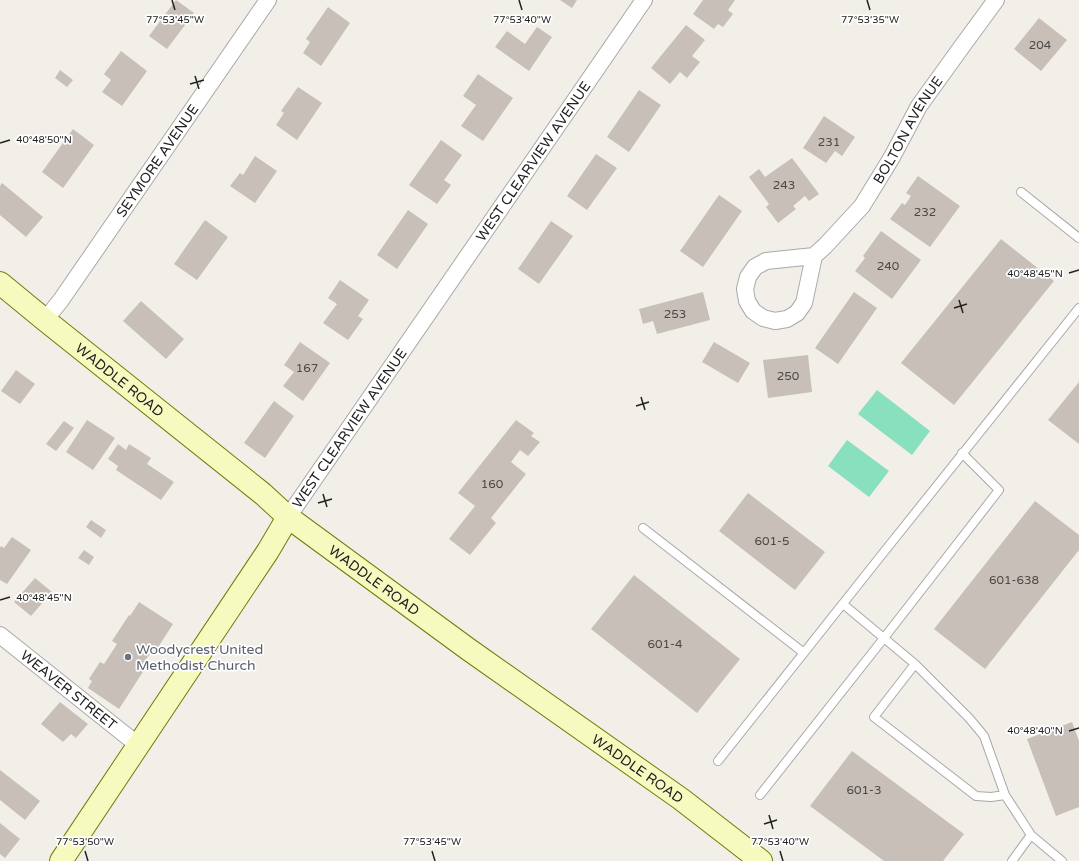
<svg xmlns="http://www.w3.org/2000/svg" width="1079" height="861" font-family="'Varela Round',sans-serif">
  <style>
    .pitch { fill: #88e0be }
    .building { fill: #c7bfb8 }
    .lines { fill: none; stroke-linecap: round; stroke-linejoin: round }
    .lane-casing { stroke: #a9a9a9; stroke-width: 10 }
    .street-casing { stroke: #a9a9a9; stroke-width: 18 }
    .secondary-casing { stroke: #707d05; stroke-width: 24 }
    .lane { stroke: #fff; stroke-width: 8 }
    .street { stroke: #fff; stroke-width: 16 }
    .secondary { stroke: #f7fabf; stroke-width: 22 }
    .ticks { fill: none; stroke: #222; stroke-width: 1.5 }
    .worship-dot { fill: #6b7280; stroke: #fff; stroke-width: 1.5 }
    .labels { text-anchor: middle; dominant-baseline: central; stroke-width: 3.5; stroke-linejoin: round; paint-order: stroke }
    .number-label { font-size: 12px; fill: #4b4948 }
    .street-label { font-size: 14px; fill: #222; stroke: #fff }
    .worship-label { font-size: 14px; fill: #5b616d; stroke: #fff; text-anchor: start }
    .ticks-label { font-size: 10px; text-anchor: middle; fill: #222; stroke: #fff; stroke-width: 3.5; stroke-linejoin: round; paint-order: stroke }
  </style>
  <rect width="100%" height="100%" fill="#f2efe9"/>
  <!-- pitch -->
  <path class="pitch" d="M877,390l53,41 -18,24 -54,-41z
    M847,440l42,31 -20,26 -41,-31z"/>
  <!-- building -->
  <path class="building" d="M176,0l18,13 -27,36 -18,-13z
    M560,0h17l-5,8z
    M703,0h32l-7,10 5,4 -10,13 -5,-3 -4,5 -21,-15z
    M328,7l22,16 -29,43 -18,-13 7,-11 -4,-3z
    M1039,18l28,22 -26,31 -27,-22z
    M686,25l19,15 -13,16 8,6 -13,16 -7,-6 -10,12 -19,-16z
    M537,27l15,10 -23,34 -34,-24 12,-16 18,13z
    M121,51l26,20 -25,35 -20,-14 9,-12 -7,-6z
    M60,70l13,10 -6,7 -12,-9z
    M478,74l35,24 -30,43 -22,-15 15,-21 -13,-9z
    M298,87l24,16 -25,37 -21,-15 8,-12 -3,-2z
    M639,90l22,15 -32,47 -22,-15z
    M824,116l31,21 -13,19 -7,-5 -9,12 -23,-15z
    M73,129l21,16 -31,43 -21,-16z
    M441,140l21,15 -18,25 7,5 -14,19 -28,-19z
    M596,154l21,14 -30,42 -20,-14z
    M255,156l22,15 -22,32 -25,-17 10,-13 3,2z
    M792,158l27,36 -10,7 -4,-5 -12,10 3,3 -18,14 -12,-16 3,-3 -20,-27 10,-8 6,8z
    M918,176l42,30 -30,41 -40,-28 12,-16 3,2 6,-9 -5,-3z
    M2,183l41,34 -17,20 -26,-22v-29z
    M719,195l23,16 -39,56 -23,-16z
    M408,210l20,14 -31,45 -20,-14z
    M205,220l23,17 -31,43 -23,-16z
    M551,221l22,15 -34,48 -21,-15z
    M881,231l40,29 -29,39 -37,-28 10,-13 -2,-2z
    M1001,239l53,42 -100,124 -53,-42z
    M340,280l29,20 -11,16 5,3 -15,21 -25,-17 14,-19 -9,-6z
    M703,292l7,28 -53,14 -4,-13 -10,3 -4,-15z
    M854,292l23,16 -39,56 -23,-16z
    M141,301l43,38 -18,20 -43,-38z
    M300,342l30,21 -27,38 -20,-15 11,-14 -10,-7z
    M714,342l36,21 -12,20 -36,-21z
    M808,355l4,37 -44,6 -5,-38z
    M16,370l19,14 -15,20 -19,-13z
    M1079,382v62l-31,-24z
    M274,401l20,15 -29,42 -21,-15z
    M87,420l28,18 -22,32 -27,-18z
    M516,420l18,13 -3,3 9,6 -12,14 -8,-6 -9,12 15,12 -35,44 5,5 -26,32 -21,-16 26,-33 -17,-13z
    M64,421l10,7 -18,23 -10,-7z
    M118,444l8,6 3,-6 22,14 -4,6 27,18 -13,18 -45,-30 2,-4 -10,-7z
    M748,493l77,59 -30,38 -76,-59z
    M1035,501l44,34v15l-94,119 -51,-40z
    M91,520l15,10 -5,8 -15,-11z
    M12,537l19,13 -24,34 -7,-4v-32l1,-2 3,2z
    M84,550l10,7 -5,8 -11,-7z
    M634,575l106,84 -43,54 -106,-84z
    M35,578l17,14 -21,24 -17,-14z
    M139,602l34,22 -18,28 -2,-2 -9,12 4,2 -29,45 -31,-21 4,-7 -3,-2 11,-17 4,2 13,-20 -5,-3 17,-26 1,1z
    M60,702l28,22 -12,14 -5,-4 -8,8 -22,-18z
    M1072,722l7,19v66l-23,9 -29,-77z
    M852,751l112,83 -21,27h-59l-74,-55z
    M0,770l40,31 -15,19 -25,-20z
    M0,823l20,16 -15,19 -5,-4z"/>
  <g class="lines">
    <!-- lane casing -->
    <g class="lane-casing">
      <path id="lane" d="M1021,192l58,46
        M643,528l161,125
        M843,604l72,60 54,54 15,18 21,59 26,40 31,26
        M915,664l-41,53 102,79 15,1 14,-2
        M718,761c120,-151 240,-303 361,-453
        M760,795l124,-157 115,-148 -37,-37
        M1012,861l19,-26"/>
    </g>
    <!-- street casing -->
    <g class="street-casing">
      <g id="street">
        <path id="s1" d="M814,256l-48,5 -11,6 -7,10 -3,12 2,12 6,10 10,7 12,3 12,-2 10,-6 7,-10 10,-47 11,-10 37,-40 30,-49 27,-51 44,-61 33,-45"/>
        <path id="s2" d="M45,320l16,-20 207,-300"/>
        <path id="s3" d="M288,517l356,-517"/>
        <path id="s4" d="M0,635l138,110"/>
      </g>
    </g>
    <!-- secondary casing -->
    <g class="secondary-casing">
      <g id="secondary">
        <path id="s5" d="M0,283l45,37 218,174 25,23 180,132 213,150 80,62"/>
        <path d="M61,861l207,-310 20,-34"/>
      </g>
    </g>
    <!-- lane -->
    <use href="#lane" class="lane"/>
    <!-- street -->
    <use href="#street" class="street"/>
    <!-- secondary -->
    <use href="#secondary" class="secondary"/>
  </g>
  <!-- ticks -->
  <path class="ticks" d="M172,0l3,10M519,0l3,10M867,0l3,10M195,76l4,13M190,84l14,-4M0,143l10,-3M1069,273l10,-3M959,300l4,13M954,308l13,-4M641,397l4,13M636,406l13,-4M323,494l4,13M318,503l14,-4M0,600l10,-3M1069,731l10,-3M769,815l4,14M764,824l13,-4M85,851l3,10M432,851l3,10M780,851l3,10"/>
  <!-- markers -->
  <circle class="worship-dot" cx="128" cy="657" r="4"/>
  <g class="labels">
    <!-- number labels -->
    <g class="number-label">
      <text x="1040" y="45">204</text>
      <text x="829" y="142">231</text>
      <text x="784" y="185">243</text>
      <text x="925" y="212">232</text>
      <text x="888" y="266">240</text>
      <text x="675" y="314">253</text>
      <text x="307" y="368">167</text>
      <text x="788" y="376">250</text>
      <text x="492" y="484">160</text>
      <text x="772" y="541">601-5</text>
      <text x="1014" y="580">601-638</text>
      <text x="665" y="644">601-4</text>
      <text x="864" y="790">601-3</text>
    </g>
    <!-- street labels -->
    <g class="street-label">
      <text stroke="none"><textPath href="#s1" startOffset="376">BOLTON AVENUE</textPath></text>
      <text stroke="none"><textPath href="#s2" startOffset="195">SEYMORE AVENUE</textPath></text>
      <text stroke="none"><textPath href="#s3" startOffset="432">WEST CLEARVIEW AVENUE</textPath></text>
      <text stroke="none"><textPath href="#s5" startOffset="154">WADDLE ROAD</textPath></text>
      <text stroke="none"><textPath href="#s3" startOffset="108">WEST CLEARVIEW AVENUE</textPath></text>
      <text stroke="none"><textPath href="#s5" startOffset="478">WADDLE ROAD</textPath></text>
      <text stroke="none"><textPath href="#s4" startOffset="88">WEAVER STREET</textPath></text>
      <text stroke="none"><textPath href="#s5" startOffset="802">WADDLE ROAD</textPath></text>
    </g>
    <!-- worship labels -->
    <g class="worship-label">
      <text x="136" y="649">Woodycrest United<tspan x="136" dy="16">Methodist Church</tspan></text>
    </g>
  </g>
  <g class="ticks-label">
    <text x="175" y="23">77°53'45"W</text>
    <text x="522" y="23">77°53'40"W</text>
    <text x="870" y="23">77°53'35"W</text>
    <text x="44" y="143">40°48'50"N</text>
    <text x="1035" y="277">40°48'45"N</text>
    <text x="44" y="601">40°48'45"N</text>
    <text x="1035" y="734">40°48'40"N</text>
    <text x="85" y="845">77°53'50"W</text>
    <text x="432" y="845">77°53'45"W</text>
    <text x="780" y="845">77°53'40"W</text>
  </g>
</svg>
